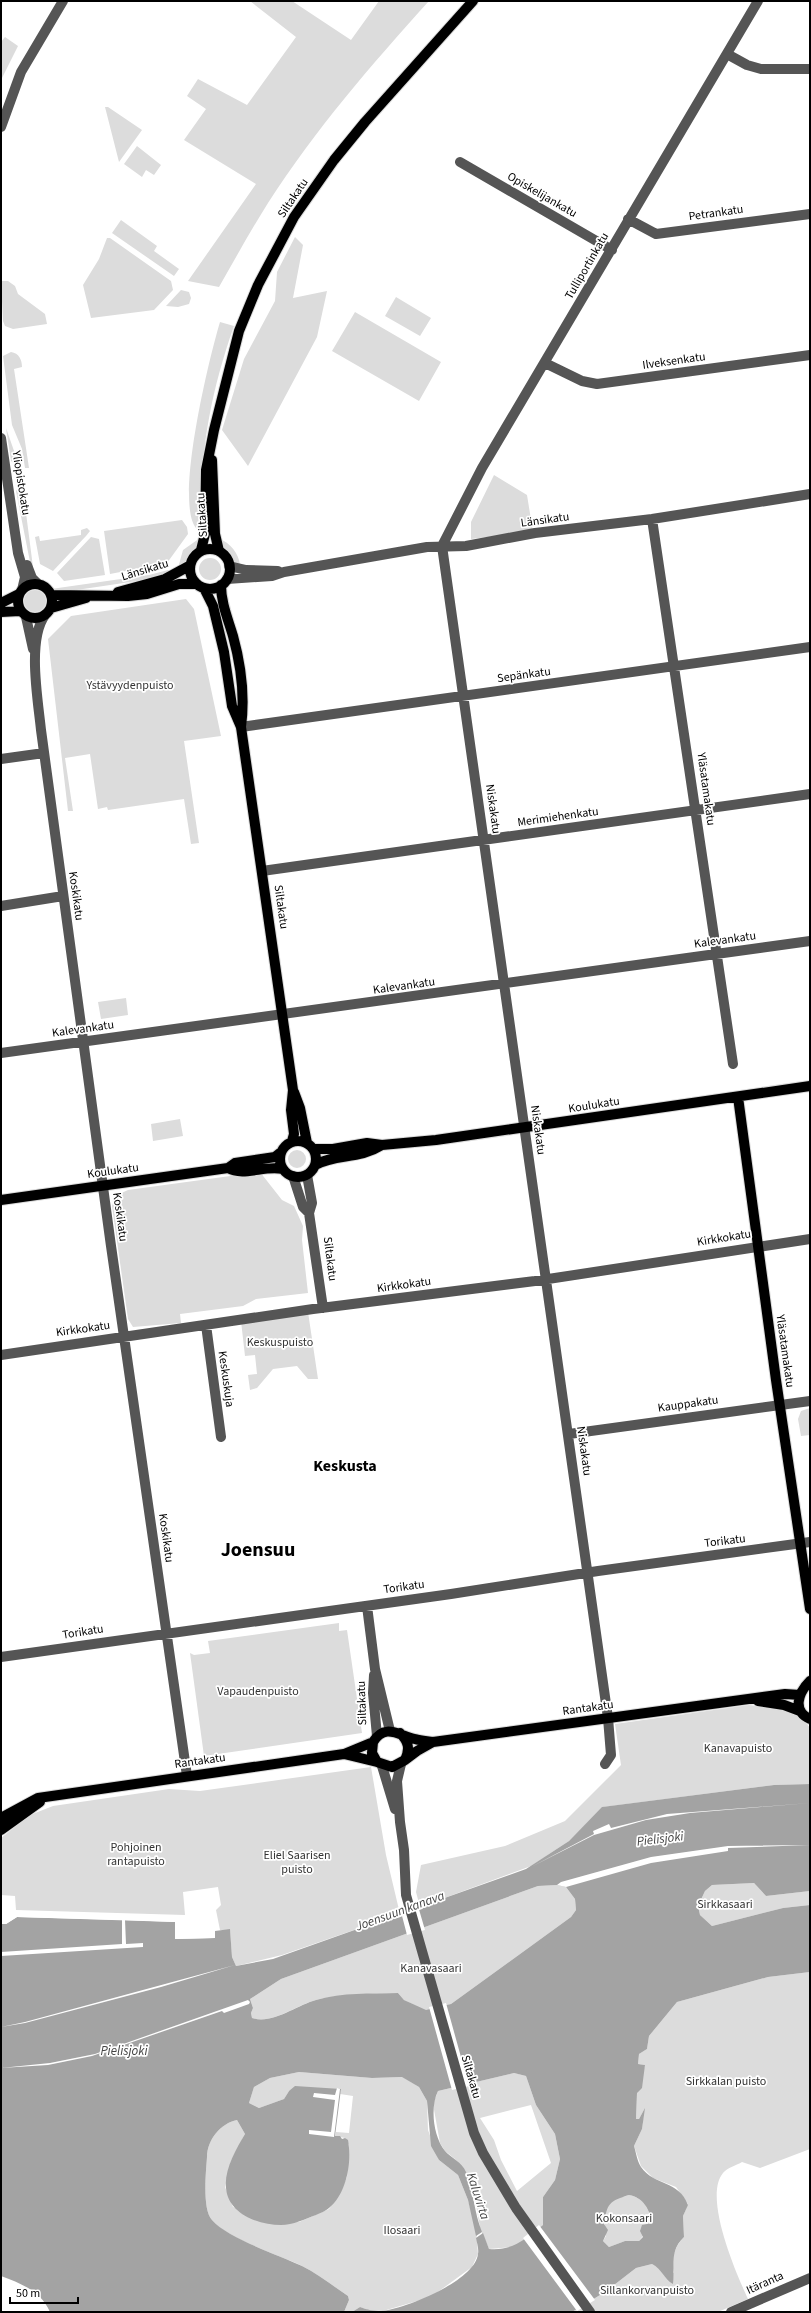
<svg xmlns="http://www.w3.org/2000/svg" width="811" height="2313" font-family="'Source Sans 3',sans-serif">
  <style>
    .green { fill: #dcdcdc; fill-rule: evenodd }
    .water { fill: #a3a3a3; fill-rule: evenodd }
    .pier { fill: #fff }
    .lines { fill: none; stroke-linecap: round; stroke-linejoin: round }
    .major-casing { stroke: #dbdbdb; stroke-width: 12 }
    .minor { stroke: #555; stroke-width: 10 }
    .major { stroke: #000; stroke-width: 10 }
    .labels { text-anchor: middle; dominant-baseline: central; stroke-width: 3.5; stroke-linejoin: round; paint-order: stroke }
    .street-label { font-size: 12px; fill: #000; stroke: #fff }
    .park-label { font-size: 12px; fill: #333; stroke: #fff }
    .water-label { font-size: 13px; font-style: italic; fill: #444; stroke: #fff }
    .district-label { font-size: 16px; font-weight: bold; fill: #000; stroke: #fff }
    .town-label { font-size: 20px; font-weight: bold; fill: #000; stroke: #fff }
  </style>
  <rect width="100%" height="100%" fill="#fff"/>
  <!-- green -->
  <path class="green" d="M250,1h42l59,39 28,-39h50c-57,63 -114,129 -161,202 -17,27 -33,56 -49,84l-31,-6 68,-97 -72,-44 22,-31 -19,-13 11,-17 49,26 49,-68z
    M5,37l13,9 -17,34v-38z
    M105,107h3l34,23 -23,32z
    M137,146l24,19 -7,10 -8,-5 -4,7 -18,-13z
    M121,220l36,26 -3,5 25,18 -5,7 -62,-43z
    M295,237l8,8 -10,53 34,-7 -10,46 -69,129 -26,-36 22,-71 31,-58 2,-29z
    M107,238h3l61,43 2,9 -19,20 -63,8 -8,-33 16,-26z
    M1,281h7l7,5 3,8 27,20 2,10 -34,5 -8,-3 -2,-5z
    M181,290l8,2 2,6 -2,6 -11,3 -12,-1z
    M396,297l35,21 -11,18 -35,-20z
    M355,312l86,50 -22,39 -87,-50z
    M220,322l14,4c-24,68 -35,130 -33,203h-4c-24,-23 13,-174 23,-207z
    M11,352c8,1 11,8 11,15l-8,2 15,99h-4l-3,-19 -10,-24 -9,-69z
    M6,428l14,40 -9,-7z
    M494,475l33,20 6,37 -62,7v-17z
    M22,482l11,85h-2l-15,-76z
    M182,520l5,7 1,7 -21,29 -57,11 -6,-43z
    M87,528l3,3 -4,5 -33,35 -13,-7 -5,-27 4,-1 1,5 41,-6v-5z
    M91,537l8,2 6,36 -41,6 -7,-8z
    M200,538c-3,11 -11,24 -22,30l5,-18z
    M219,539c11,3 20,15 21,26 -11,-2 -19,-16 -21,-26z
    M199 569a11 11 0 1 1 22 0a11 11 0 1 1-22 0Z
    M168,570l3,2 -27,8 -88,13 -5,-4 98,-14z
    M24 601a11 11 0 1 1 22 0a11 11 0 1 1-22 0Z
    M186,599l8,10 27,127 -37,5 15,102 -8,1 -7,-45 -76,11 -1,-3 -9,2 -8,-55 -25,4 8,53h-5l-20,-172 23,-23z
    M126,998l2,17 -27,4 -3,-17z
    M180,1119l3,17 -30,5 -2,-17z
    M288 1159a9 9 0 1 1 18 0a9 9 0 1 1-18 0Z
    M260,1172l22,28 12,6 9,20 -1,14 6,53 -52,6 -13,7 -63,8 1,9 -48,4 -5,-8 -16,-113 3,-10 13,-6z
    M308,1312l10,67h-10l-11,-13 -24,3 -16,19 -7,2 -2,-15 9,-1 -2,-19 -10,1 -4,-35z
    M810,1408v27l-9,1 -3,-17 3,-8z
    M339,1623v8l8,-1 15,103 -158,23 -14,-103 4,2 16,-2 -2,-12z
    M749,1705c23,3 47,3 61,23v56l-36,1 -171,22 -34,34 -38,25 -111,41 -4,-15 5,-27 84,-19 60,-25 56,-56 -6,-41z
    M371,1767l15,88 14,59 -118,41 -46,11 -4,-9 -2,-27h-10l-4,-20 5,-5 -3,-18 -35,5 2,23 -169,-5 -1,-14 -14,-1v-57l29,-23 23,-9 116,-17 31,2z
    M754,1883l12,13 44,-5v14l-27,3 -71,18 -12,-11 -2,-9 7,-15 7,-6z
    M557,1885l9,2 9,12 1,11 -5,7 -120,87 -24,8 -23,-12 -6,-7c-23,1 -61,1 -82,7 -20,5 -44,25 -64,18l-1,-5 2,-5 -3,-9 31,-20 257,-93z
    M810,1972v177l-50,19 -18,-6c-5,3 -15,6 -19,11 -20,24 13,100 25,126l-30,13h-146l33,-20 31,-24 16,-4 22,9c-4,-13 1,-27 10,-36l-1,-21 5,-12 -12,-17 -23,-9 -12,-12 -7,-20 8,-17 2,-19 -5,9h-3l1,-26 8,-28 -7,-1 1,-10 8,-5 2,-13 28,-34 91,-25z
    M299,2072l73,6 31,-1 16,10 8,14 1,29 11,30 19,15 10,25 8,29 2,25 -6,13 -41,30 -48,14h-13l-10,-4 -8,5h-8l5,-12 -1,-4c-15,-10 -30,-22 -46,-30 -23,-11 -76,-28 -90,-46 -10,-11 -6,-48 -5,-63 0,-17 14,-34 30,-37l8,14 -14,27 -6,26 8,20 66,15 30,-13 10,-14 8,-18 2,-32 -4,-7 -10,-2 1,-4 13,1 4,-37 -13,-2 1,-5 -52,2 -5,8 -25,9 -10,-5 5,-16 16,-9z
    M514,2073l12,3 10,29 19,29 5,25 -5,21 -12,17v28l-29,22 -25,2 -9,-21 -5,-29 -20,-40 -10,-8 -5,-8 -7,-39 5,-13zM531,2105l20,58 -34,28 -16,-31 -7,-20 -14,-22z
    M629,2195c14,2 21,15 23,29l-13,17h-14l-16,6 -6,-6 3,-5c-2,-11 -4,-28 7,-36 4,-3 11,-3 16,-5z"/>
  <!-- water -->
  <path class="water" d="M810,1784v107l-44,5 -12,-13 -42,2 -7,6 -7,15 2,9 12,11 71,-18 27,-3v67l-42,5 -91,25 -28,34 -2,13 -8,5 -1,10 7,1 -3,23 -5,5 -1,26h3l6,-11 -3,21 -8,17c2,6 3,15 7,21 13,19 38,13 47,38l-5,11 1,21c-15,14 -9,29 -11,47 -9,-5 -11,-15 -21,-20l-16,4 -31,24 -33,20h-220l8,-5c8,3 13,4 21,4 24,-2 94,-30 97,-57 1,-5 -1,-11 -2,-16l7,-5 6,16c25,2 35,-10 54,-24v-28l12,-17 5,-21 -5,-25 -19,-29 -10,-29 -12,-3 -76,18c-8,16 -5,45 7,60 6,7 17,11 21,21 8,20 8,41 16,60l-6,4 -8,-36 -10,-25 -19,-15 -8,-14 -4,-45 -8,-14 -17,-10 -30,1 -73,-6 -29,6 -16,9 -5,16 10,5 25,-9 5,-8 6,-5 46,3 -6,47h5l2,3 3,-1 3,2c4,22 -1,53 -19,68 -3,3 -9,5 -13,7 -11,4 -23,10 -35,10 -22,0 -53,-11 -55,-37 -2,-18 10,-39 19,-54l-8,-14c-16,3 -30,20 -30,37 -1,15 -5,52 5,63 15,18 67,35 90,46 16,8 31,20 46,30l1,4 -5,12h-294c-9,-21 -28,-28 -49,-36v-352h5l11,-7 158,5 1,17 39,-1v-7l15,-2 2,28 4,9 37,-7 253,-90 43,-28 33,-34 172,-22zM557,1885l9,2 9,12 1,11 -5,7 -120,87 -25,6 -22,-10 -6,-7c-28,1 -55,-1 -82,7 -19,5 -44,25 -64,18l-1,-5 2,-5 -3,-9 31,-20 257,-93zM629,2195c14,2 21,15 23,28l-10,2 -2,6 3,6 -4,4h-14l-16,6 -6,-6 5,-11 -4,-6c3,-20 5,-23 25,-29z"/>
  <!-- pier -->
  <path class="pier" d="M810,1803l-120,10 -44,7 -52,15 -63,32 63,-33 -1,-3 16,-7 2,4 56,-14z
    M810,1845l-82,3v3l-77,12 -85,24 -9,-2 4,-3 90,-25 77,-11z
    M418,1906l7,24 -18,5 -6,-23z
    M16,1916l160,5 1,16 36,-1v-5h2v7l-40,1v-17l-50,-2 1,24 17,-1v4l-142,9v-4l121,-8v-24l-105,-3 -11,7h-5z
    M235,1965l-74,22 -136,36 -24,4 24,-5z
    M248,2000l2,2 -1,2 -25,9 -2,-2 -130,45 -44,9 -47,3 49,-5 45,-9z
    M446,2003l23,83 -17,4 -23,-83z
    M337,2088l3,1 -6,48 -25,-3v-4l22,2 4,-32 -22,-3 1,-4 21,2z
    M539,2225l56,75 -18,11 -54,-73z"/>
  <g class="lines">
    <!-- major casing -->
    <g class="major-casing">
      <path id="major" d="M212,460l3,74 4,17
        M190 569a20 20 0 1 1 40 0a20 20 0 1 1-40 0Z
        M201,550l4,-16 1,-64 8,-40 25,-99 19,-46 36,-68 40,-57 31,-38 108,-121
        M18 601a17 17 0 1 1 34 0a17 17 0 1 1-34 0Z
        M221,585c0,18 7,34 12,51 8,29 12,61 8,91l52,363 -2,20 3,24 -2,7
        M204,588l9,18 11,46 8,54 9,21
        M118,592l47,-13 24,-13
        M51,595l77,1 19,-2 32,-10h17
        M1,603l18,-9
        M51,608l35,-10
        M1,612l19,-1
        M294,1092l6,16 7,35
        M738,1097l38,283 34,229
        M280 1159a18 18 0 1 1 36 0a18 18 0 1 1-36 0Z
        M314,1149h19l34,-6 15,2 54,-5 374,-54
        M315,1165c22,-12 43,-5 67,-20
        M228,1168c15,9 37,-3 54,1
        M1,1200l227,-32 7,-5 40,-6 5,-4
        M810,1681c-12,12 -18,30 0,38
        M758,1701l26,4 16,6
        M400,1733c9,9 10,16 5,27l-13,7 -15,-5 -5,-9 1,-11c12,-19 25,-7 42,-3 6,2 12,2 18,3l352,-48 15,1
        M344,1754l33,8
        M405,1760l12,-9 16,-9
        M1,1818l37,-20 306,-44 29,-12
        M1,1830l39,-28"/>
    </g>
    <!-- minor -->
    <path class="minor" d="M727,54l20,11 14,4h49
      M1,127l20,-55 42,-71
      M460,162l152,88
      M628,219l28,15 154,-20
      M545,363l37,18 15,3 213,-29
      M1,438l17,115 7,24 -3,13
      M652,519l81,545
      M442,546l166,1172 3,37 -6,9
      M442,546l40,-78 276,-467
      M27,565l5,13 6,6
      M229,566l17,4 32,1
      M227,579l45,-3 12,-4 143,-25 39,-1 69,-13 117,-14 158,-25
      M45,615c-18,25 -7,85 -4,115l70,516 76,530
      M26,617l7,32
      M241,727l569,-80
      M1,759l43,-6
      M262,871l548,-77
      M1,906l62,-10
      M1,1053l809,-112
      M307,1175l5,28 -3,10 14,95
      M293,1176l10,31 6,6
      M206,1325l15,112
      M1,1355l312,-46 222,-28 275,-42
      M569,1434l241,-33
      M367,1606l8,63 15,62
      M1,1657l450,-63 147,-23 212,-29
      M374,1675l-1,18 4,43
      M401,1764l-4,17 3,41 4,28 2,45 68,238 9,20 33,55 74,104
      M382,1766l13,43
      M731,2312l79,-34"/>
    <!-- major -->
    <use href="#major" class="major"/>
  </g>
  <g class="labels">
    <!-- street labels -->
    <g class="street-label">
      <text transform="translate(542 195) rotate(30)">Opiskelijankatu</text>
      <text transform="translate(293 198) rotate(-56)">Siltakatu</text>
      <text transform="translate(716 213) rotate(-8)">Petrankatu</text>
      <text transform="translate(587 266) rotate(-60)">Tulliportinkatu</text>
      <text transform="translate(674 361) rotate(-8)">Ilveksenkatu</text>
      <text transform="translate(21 483) rotate(81)">Yliopistokatu</text>
      <text transform="translate(202 515) rotate(-94)">Siltakatu</text>
      <text transform="translate(545 520) rotate(-8)">Länsikatu</text>
      <text transform="translate(145 570) rotate(-17)">Länsikatu</text>
      <text transform="translate(524 675) rotate(-8)">Sepänkatu</text>
      <text transform="translate(706 789) rotate(82)">Yläsatamakatu</text>
      <text transform="translate(493 809) rotate(82)">Niskakatu</text>
      <text transform="translate(558 817) rotate(-8)">Merimiehenkatu</text>
      <text transform="translate(76 896) rotate(82)">Koskikatu</text>
      <text transform="translate(281 907) rotate(82)">Siltakatu</text>
      <text transform="translate(725 940) rotate(-8)">Kalevankatu</text>
      <text transform="translate(404 986) rotate(-8)">Kalevankatu</text>
      <text transform="translate(83 1029) rotate(-8)">Kalevankatu</text>
      <text transform="translate(594 1105) rotate(-9)">Koulukatu</text>
      <text transform="translate(538 1130) rotate(82)">Niskakatu</text>
      <text transform="translate(113 1171) rotate(-8)">Koulukatu</text>
      <text transform="translate(120 1217) rotate(82)">Koskikatu</text>
      <text transform="translate(724 1238) rotate(-9)">Kirkkokatu</text>
      <text transform="translate(330 1259) rotate(83)">Siltakatu</text>
      <text transform="translate(404 1285) rotate(-8)">Kirkkokatu</text>
      <text transform="translate(83 1329) rotate(-8)">Kirkkokatu</text>
      <text transform="translate(785 1351) rotate(82)">Yläsatamakatu</text>
      <text transform="translate(226 1379) rotate(82)">Keskuskuja</text>
      <text transform="translate(688 1404) rotate(-8)">Kauppakatu</text>
      <text transform="translate(584 1451) rotate(82)">Niskakatu</text>
      <text transform="translate(166 1538) rotate(82)">Koskikatu</text>
      <text transform="translate(725 1541) rotate(-7)">Torikatu</text>
      <text transform="translate(404 1587) rotate(-8)">Torikatu</text>
      <text transform="translate(83 1632) rotate(-9)">Torikatu</text>
      <text transform="translate(362 1703) rotate(-92)">Siltakatu</text>
      <text transform="translate(588 1708) rotate(-8)">Rantakatu</text>
      <text transform="translate(200 1761) rotate(-8)">Rantakatu</text>
      <text transform="translate(471 2077) rotate(74)">Siltakatu</text>
      <text transform="translate(765 2283) rotate(-24)">Itäranta</text>
    </g>
    <!-- park labels -->
    <g class="park-label">
      <text x="130" y="685">Ystävyydenpuisto</text>
      <text x="280" y="1342">Keskuspuisto</text>
      <text x="258" y="1691">Vapaudenpuisto</text>
      <text x="738" y="1748">Kanavapuisto</text>
      <text x="136" y="1847">Pohjoinen<tspan x="136" dy="14">rantapuisto</tspan></text>
      <text x="297" y="1855">Eliel Saarisen<tspan x="297" dy="14">puisto</tspan></text>
      <text x="725" y="1904">Sirkkasaari</text>
      <text x="431" y="1968">Kanavasaari</text>
      <text x="726" y="2081">Sirkkalan puisto</text>
      <text x="624" y="2218">Kokonsaari</text>
      <text x="402" y="2230">Ilosaari</text>
      <text x="647" y="2290">Sillankorvanpuisto</text>
    </g>
    <!-- water labels -->
    <g class="water-label">
      <text transform="translate(660 1839) rotate(-7)">Pielisjoki</text>
      <text transform="translate(400 1911) rotate(-20)">Joensuun kanava</text>
      <text x="124" y="2051">Pielisjoki</text>
      <text transform="translate(478 2196) rotate(72)">Kaluvirta</text>
    </g>
    <!-- district labels -->
    <g class="district-label">
      <text x="345" y="1466">Keskusta</text>
    </g>
    <!-- town labels -->
    <g class="town-label">
      <text x="258" y="1550">Joensuu</text>
    </g>
  </g>
  <!-- border -->
  <rect width="811" height="2313" fill="none" stroke="#000000" stroke-width="4"/>
  <!-- scale -->
  <path d="M10 2297v6h68v-6" fill="none" stroke="#000000" stroke-width="2"/>
  <text x="16" y="2297" font-size="12" fill="#000000" stroke="#ffffff" stroke-width="3" paint-order="stroke">50 m</text>
</svg>
